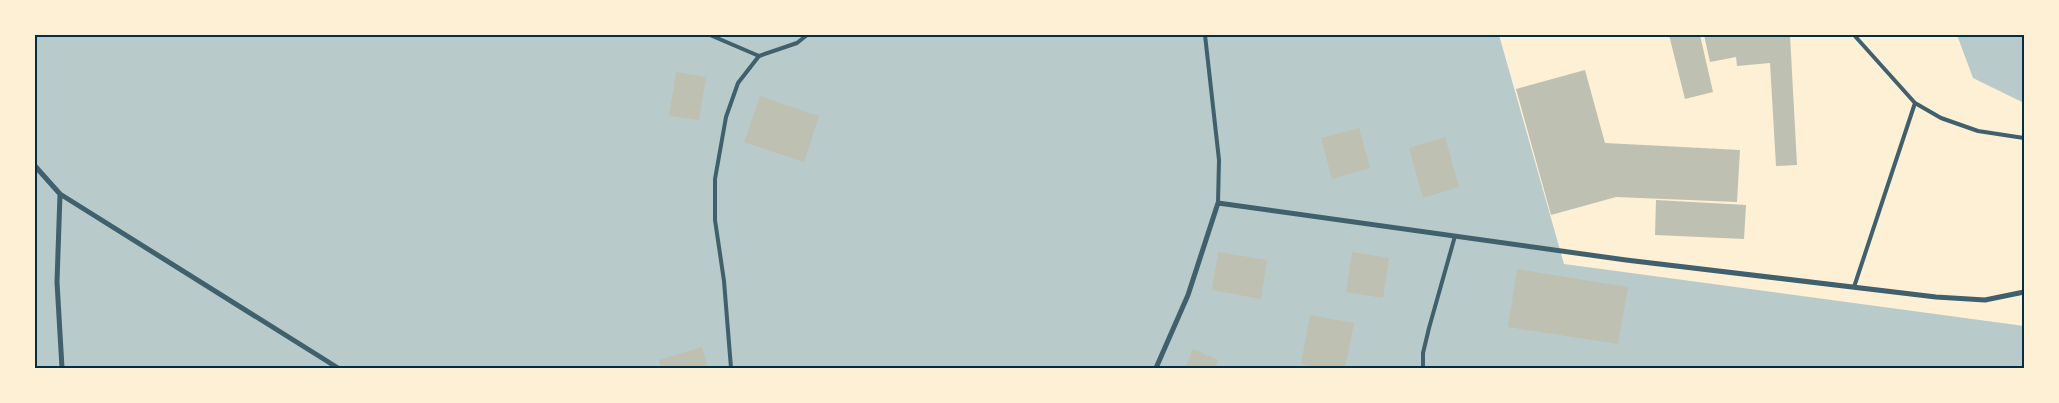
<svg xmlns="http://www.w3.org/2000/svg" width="2059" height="403" font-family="Raleway,sans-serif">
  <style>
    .green { fill: #b9caca }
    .building { fill: #bec0b2 }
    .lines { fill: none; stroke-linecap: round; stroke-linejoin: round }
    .service { stroke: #3f606c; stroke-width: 4 }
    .minor { stroke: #3f606c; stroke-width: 5 }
    .neatline { fill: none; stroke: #003049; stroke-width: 2 }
  </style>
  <rect width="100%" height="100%" fill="#fdf0d5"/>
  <!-- green -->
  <path class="green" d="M35,35h1464l65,229 460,62v42h-1989z
    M1957,35h67v68l-51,-25z"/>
  <!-- building -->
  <path class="building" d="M1669,35h31l13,57 -28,7z
    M1704,35h86l7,130 -21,1 -6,-103 -33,3 -1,-9 -26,5z
    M1585,70l20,73 135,7 -3,52 -121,-5 -65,18 -35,-126z
    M676,72l30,5 -7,43 -30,-4z
    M760,96l59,20 -15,46 -60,-20z
    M1359,128l11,40 -38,11 -11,-41z
    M1445,137l14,50 -36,11 -14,-50z
    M1656,200l90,5 -2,34 -89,-4z
    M1218,252l49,8 -6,39 -49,-9z
    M1352,252l37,6 -6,40 -37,-6z
    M1517,269l111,18 -10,57 -110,-17z
    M1310,315l44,8 -9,45h-22l-22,-4z
    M702,347l6,21h-47l-2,-8z
    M1193,349l25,11 -3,8h-30z"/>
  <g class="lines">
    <!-- service -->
    <path class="service" d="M710,35l49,21
      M1205,35l14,125 -1,43
      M1854,35l61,68 26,15 37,13 46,7
      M1854,287l61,-184
      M731,368l-7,-87 -9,-61v-41l11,-62 12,-34 21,-27 38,-13 10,-8
      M1423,368v-15l6,-25 26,-92"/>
    <!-- minor -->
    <path class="minor" d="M35,166l25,28 278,174
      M60,194l-3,88 5,86
      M1156,368l32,-73 30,-92 408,57 310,37 49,3 39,-8"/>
  </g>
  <!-- border -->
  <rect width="2059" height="403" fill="none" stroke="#fdf0d5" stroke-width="72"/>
  <rect x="36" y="36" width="1987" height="331" class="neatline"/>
</svg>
